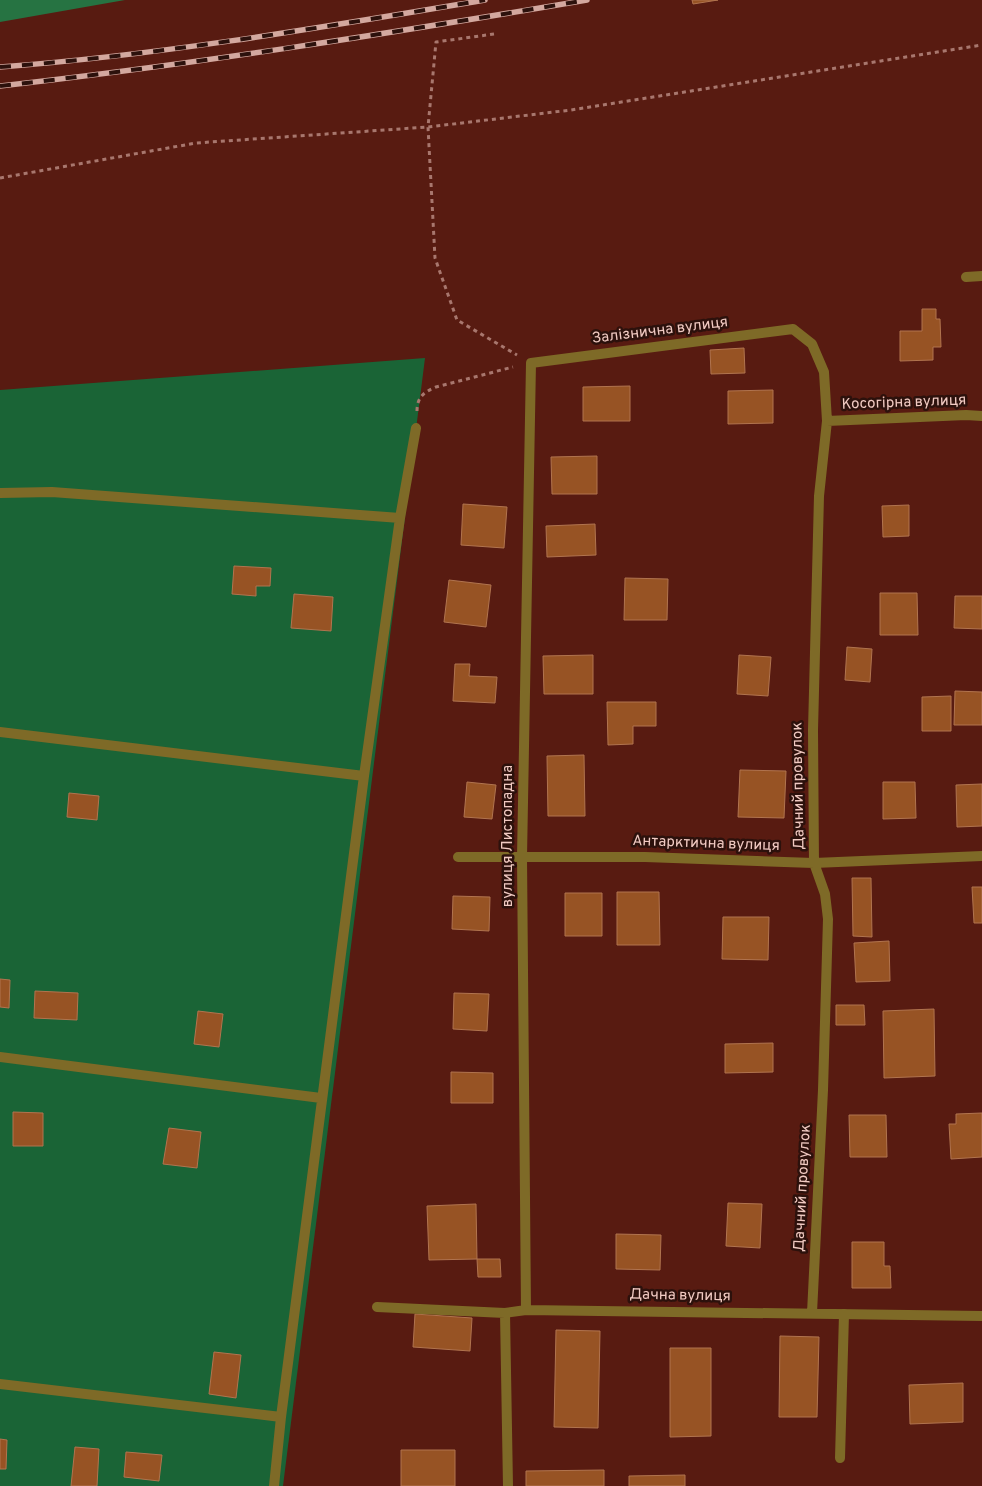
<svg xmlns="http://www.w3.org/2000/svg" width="982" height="1486" font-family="Overpass,sans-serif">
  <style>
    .green { fill: #1a6436 }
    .forest { fill: #267342 }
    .building { fill: #975324; stroke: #b1744f }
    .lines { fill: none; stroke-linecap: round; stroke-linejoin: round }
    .path { stroke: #a8776e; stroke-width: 3; stroke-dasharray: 4 4; stroke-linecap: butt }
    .lane { stroke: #7e6a27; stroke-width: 10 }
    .street { stroke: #7e6a27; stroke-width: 10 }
    .rail-casing { stroke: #d3a89f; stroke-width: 5.5 }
    .rail { stroke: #2c110c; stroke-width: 4; stroke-dasharray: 11; stroke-linecap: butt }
    .labels { text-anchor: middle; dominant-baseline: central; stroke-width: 5; stroke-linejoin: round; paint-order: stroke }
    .street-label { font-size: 15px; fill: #f1cac2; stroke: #2c110c }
  </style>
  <rect width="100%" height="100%" fill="#581b11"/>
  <!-- green -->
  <path class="green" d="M425,358l-142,1128h-283v-1096z"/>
  <!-- forest -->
  <path class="forest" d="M0,0h125l-125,22z"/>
  <!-- building -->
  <path class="building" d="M692,0h26l-25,4z
    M922,309h14v10h4l1,28h-8v13l-33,1v-30h22z
    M744,348l1,25 -34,1 -1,-24z
    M630,386v35h-47v-34z
    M773,390v33l-45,1v-33z
    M597,456v38h-45l-1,-37z
    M463,504l44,3 -3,41 -43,-3z
    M909,505v31l-26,1 -1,-31z
    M595,524l1,31 -49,2 -1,-31z
    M234,566l37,2 -1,18h-14v10l-24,-2z
    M625,578l43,1 -1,41h-43z
    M449,580l42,5 -5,42 -42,-5z
    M880,593h37l1,42h-38z
    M294,594l39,3 -2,34 -40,-3z
    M955,596h27v33l-28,-1z
    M847,647l25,2 -2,33 -25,-2z
    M593,655v39h-49l-1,-38z
    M739,655l32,2 -3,39 -31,-2z
    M455,664h15l-1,12 28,1 -2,26 -42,-2z
    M955,691l27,1v33h-28z
    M951,696v35h-29v-34z
    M607,702h49v24h-23v18l-25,1z
    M584,755l1,61h-37l-1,-60z
    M740,770l46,1 -2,47 -46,-1z
    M467,782l29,3 -4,34 -28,-2z
    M883,782h32l1,36 -33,1z
    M982,784v42l-25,1 -1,-42z
    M69,793l30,3 -2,24 -30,-3z
    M852,878h19l1,59 -19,-1z
    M972,887h10v36h-8z
    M617,892h42l1,53h-43z
    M565,893h37v43h-37z
    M453,896l37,1 -1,34 -37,-2z
    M723,917h46l-1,43 -46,-1z
    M889,941l1,40 -34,1 -2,-39z
    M0,979l10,1 -1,28 -9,-1z
    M35,991l43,2 -1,27 -43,-2z
    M454,993l35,1 -2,37 -34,-2z
    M836,1005h28l1,20h-29z
    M934,1009l1,67 -51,2 -1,-67z
    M198,1011l25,3 -4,33 -25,-3z
    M773,1043v29l-48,1v-29z
    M451,1072l42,1v30h-42z
    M13,1112l30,1v33h-30z
    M982,1113v44l-31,2 -2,-35h7v-10z
    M849,1115h37l1,42h-37z
    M169,1128l32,4 -4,36 -34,-4z
    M728,1203l34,1 -2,44 -34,-2z
    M476,1204l1,55 -48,1 -2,-54z
    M616,1234l45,1 -1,35 -44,-1z
    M852,1242h32v24h6l1,22h-39z
    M477,1259h23l1,18h-23z
    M415,1314l57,4 -2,33 -57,-4z
    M556,1330l44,1 -2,97 -44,-1z
    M780,1336l39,1 -2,80h-38z
    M670,1348h41v88l-41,1z
    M214,1352l27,3 -5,43 -27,-4z
    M963,1383v39l-53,2 -1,-39z
    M0,1439l7,1 -1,29h-6z
    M75,1447l24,2 -2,37h-26z
    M401,1450h54v36h-54z
    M126,1452l36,3 -3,26 -35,-4z
    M604,1470v16h-78v-15z
    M685,1475v11h-56v-10z"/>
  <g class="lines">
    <!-- path -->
    <path class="path" d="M494,34l-58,8 -8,85 7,131 22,62 60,35
      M0,178l196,-35 232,-16 143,-17 411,-65
      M417,411c0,-14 7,-19 19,-24l77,-20"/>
    <!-- lane -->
    <path class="lane" d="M0,493l52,-1 348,26
      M0,732l364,44
      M0,1057l321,41
      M0,1384l281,33
      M840,1458l4,-144
      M274,1486l7,-69 83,-641 36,-258 16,-90"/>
    <!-- street -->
    <path class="street" d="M966,277l16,-1
      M827,421l139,-6 16,1
      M458,857h187l169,6 168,-7
      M377,1307l128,6 21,-3 456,6
      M526,1310l-4,-453 9,-494 262,-34 19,15 12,28 3,49 -8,75 -6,234 1,133 11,31 3,25 -5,171 -11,223
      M505,1313l3,173"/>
    <!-- rail casing -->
    <g class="rail-casing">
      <path id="rail" d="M0,67c162,-12 324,-40 485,-67
        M0,86c197,-22 392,-53 587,-86"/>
    </g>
    <!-- rail -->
    <use href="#rail" class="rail"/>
  </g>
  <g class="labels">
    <!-- street labels -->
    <g class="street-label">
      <text transform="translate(660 331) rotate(-7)">Залізнична вулиця</text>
      <text transform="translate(904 403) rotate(-2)">Косогірна вулиця</text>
      <text transform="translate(799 786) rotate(-91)">Дачний провулок</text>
      <text transform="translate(508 836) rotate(-90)">вулиця Листопадна</text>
      <text transform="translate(706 844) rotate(2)">Антарктична вулиця</text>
      <text transform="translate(803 1188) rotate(-87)">Дачний провулок</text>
      <text transform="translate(680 1296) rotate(1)">Дачна вулиця</text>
    </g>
  </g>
</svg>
